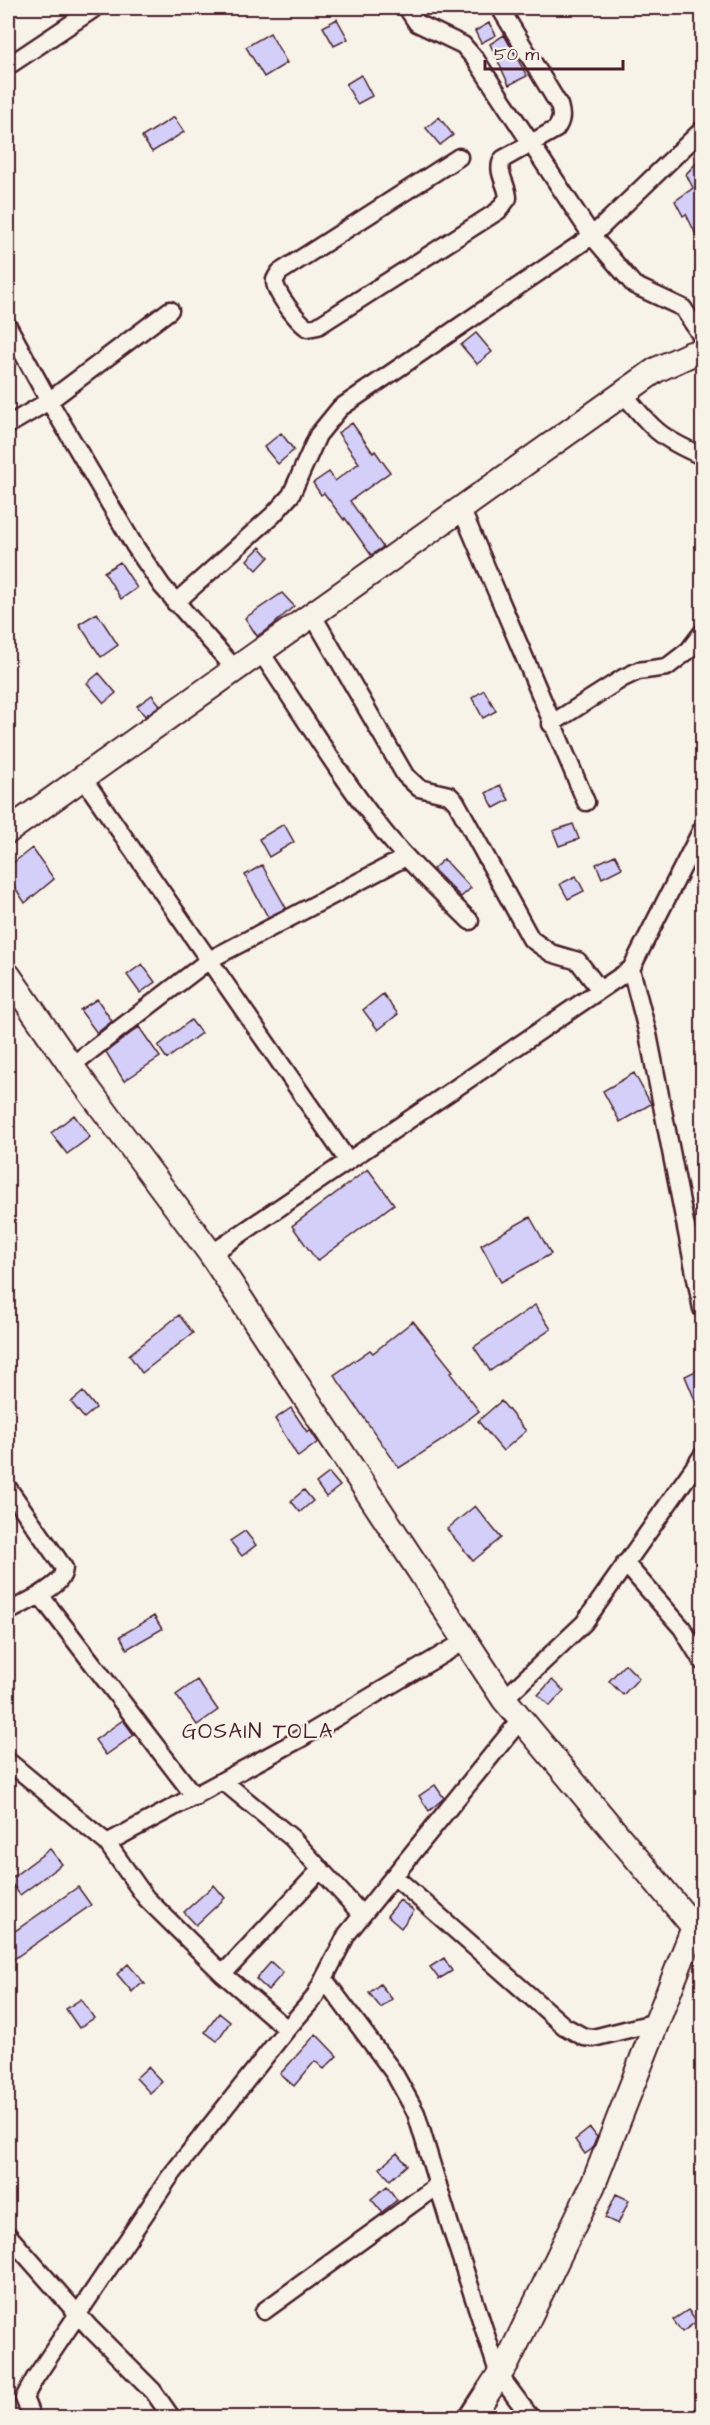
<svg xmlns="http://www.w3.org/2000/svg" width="710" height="2425" font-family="'Architects Daughter',sans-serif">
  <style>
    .building { fill: #d3cff8; stroke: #4a1f2b; stroke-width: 1.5 }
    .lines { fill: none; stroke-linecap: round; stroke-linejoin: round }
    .street-casing { stroke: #4a1f2b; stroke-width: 21 }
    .secondary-casing { stroke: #4a1f2b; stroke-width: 28 }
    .street { stroke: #f7f3e8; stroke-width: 16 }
    .secondary { stroke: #f7f3e8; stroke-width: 24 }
    .labels { text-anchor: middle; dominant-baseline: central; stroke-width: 4.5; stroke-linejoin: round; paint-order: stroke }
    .quarter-label { font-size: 21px; letter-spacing: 1.5px; fill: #4a1f2b; stroke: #f7f3e8 }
  </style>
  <rect width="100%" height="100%" fill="#f7f3e8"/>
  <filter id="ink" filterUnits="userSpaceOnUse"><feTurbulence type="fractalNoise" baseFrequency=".0167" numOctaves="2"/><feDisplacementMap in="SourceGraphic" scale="12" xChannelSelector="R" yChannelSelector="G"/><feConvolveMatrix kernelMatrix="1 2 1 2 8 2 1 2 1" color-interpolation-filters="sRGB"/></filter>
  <g filter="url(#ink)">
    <!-- building -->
    <path class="building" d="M337,19l11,20 -14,7 -11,-19z
      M489,23l7,12 -15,8 -6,-12z
      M270,33l17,30 -23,14 -18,-30z
      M504,35l23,41 -18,9 -19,-41z
      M361,75l11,21 -15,8 -11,-20z
      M174,117l10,15 -32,20 -10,-15z
      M439,117l14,18 -13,10 -14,-17z
      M702,157v90l-16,-33 -3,2 -8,-15 18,-13 -7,-14z
      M476,333l16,19 -15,12 -16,-19z
      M352,423l21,30 2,-2 15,21 -40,29 33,46 -12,8 -26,-37 -1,2 -20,-27 -3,2 -8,-12 16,-11 6,9 24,-18 -21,-30z
      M281,433l13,17 -16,14 -14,-17z
      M260,547l9,10 -12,13 -10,-10z
      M120,562l17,26 -16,11 -17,-27z
      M282,593l12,13 -22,20 -15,10 -12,-18z
      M97,613l21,32 -17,12 -22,-33z
      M99,673l17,20 -12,10 -17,-20z
      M484,690l12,21 -13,7 -11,-20z
      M152,695l8,10 -15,11 -8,-10z
      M500,785l9,15 -15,8 -8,-15z
      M284,824l10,18 -25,15 -10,-18z
      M573,824l6,15 -20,7 -6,-15z
      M32,848l22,31 -29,24 -17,-26v-10z
      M615,855l7,13 -20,10 -6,-14z
      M444,859l27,29 -10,9 -28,-28z
      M262,865l24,43 -18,9 -23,-42z
      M576,876l8,15 -16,8 -8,-15z
      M142,964l13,18 -15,11 -13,-18z
      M383,994l15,20 -20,16 -15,-20z
      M97,999l15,22 -15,12 -17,-23z
      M191,1020l10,13 -34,26 -9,-13z
      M139,1027l21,30 -36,24 -18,-29z
      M634,1073l17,31 -31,18 -17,-31z
      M74,1115l16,22 -23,17 -16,-21z
      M368,1169l26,35 -77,57 -25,-35z
      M530,1217l21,37 -50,28 -20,-37z
      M535,1305l16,24 -61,42 -16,-24z
      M179,1315l14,18 -51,40 -13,-18z
      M413,1321l40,50 -3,2 29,38 -38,30 -42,27 -65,-93 36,-25 3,3z
      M702,1368v49l-17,-41z
      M83,1392l13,16 -12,10 -13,-16z
      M501,1401l25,30 -23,20 -25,-30z
      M291,1408l16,24 3,-2 8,12 -20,15 -23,-38z
      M329,1473l11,13 -14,11 -10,-14z
      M304,1490l9,11 -13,11 -9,-11z
      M475,1506l26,32 -28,23 -26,-32z
      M245,1531l11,14 -14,11 -12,-15z
      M154,1616l8,13 -35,20 -7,-13z
      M625,1664l14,14 -16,17 -14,-14z
      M197,1680l21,30 -21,15 -21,-30z
      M552,1680l12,11 -14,15 -12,-11z
      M123,1720l11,15 -28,20 -11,-15z
      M435,1785l9,13 -15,13 -10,-15z
      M50,1849l12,15 -42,31 -11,-15z
      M214,1885l11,13 -29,27 -12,-13z
      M78,1887l13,18 -83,58v-27z
      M400,1900l14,11 -13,17 -14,-12z
      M444,1958l8,13 -13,8 -9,-12z
      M271,1962l12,11 -15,17 -12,-11z
      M128,1964l17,20h-5l-8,8 -15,-18z
      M380,1984l12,15 -11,9 -12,-15z
      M81,1999l13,19 -15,10 -13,-19z
      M219,2013l11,9 -13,19 -12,-9z
      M316,2034l21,22 -13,13 -9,-8 -21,25 -14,-12z
      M148,2067l14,15 -12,11 -14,-15z
      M590,2128l7,9 -5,12 -7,5 -10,-14z
      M397,2153l10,12 -17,15 -10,-12z
      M387,2186l10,14 -15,12 -11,-13z
      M616,2194l13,6 -11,24 -13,-6z
      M688,2310l9,11 -15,11 -9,-12z"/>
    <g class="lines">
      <!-- street casing -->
      <g class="street-casing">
        <path id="street" d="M407,8l10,15 46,22 13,15 116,176 42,49 49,23 19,29
          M8,66l87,-58
          M459,157l-179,115c-1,1 -4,6 -5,8 -2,11 24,43 33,48l10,-2 180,-115 10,-13c0,-13 -13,-27 -5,-39l53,-30c6,-9 6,-14 3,-24l-59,-97
          M8,326l41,75 85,144 28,41 73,83
          M623,393c29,36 37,45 79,63
          M8,425l41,-24 121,-91
          M461,508l125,294
          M175,603l98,-88 18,-20 27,-60 22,-27 252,-172 110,-106
          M312,614l93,161 14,13 30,7 7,7 75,137 20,14 27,8 22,29
          M260,651c41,61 79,124 124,181 26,32 57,60 86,89
          M551,724l72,-46 15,-7 29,-4 22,-17 13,-17
          M83,778l265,383
          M702,829l-71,140 17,65 54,275
          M71,1066l138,-106 197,-103
          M211,1254l420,-285
          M8,1488l56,80c-1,14 -13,19 -24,27
          M625,1563l57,65 20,33
          M8,1612l32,-17 155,202
          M504,1699l80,-76 118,-167
          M8,1761l99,82 39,55 77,76 64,55
          M223,1781l69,57 70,77
          M107,1843l191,-103 167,-99
          M394,1876l170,150 20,11 9,1 64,-16
          M223,1974l98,-105
          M324,1979l70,94 22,40 34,112 49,150 32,43
          M8,2235l82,93 63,63 19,27
          M264,2311l174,-126
          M32,2418l-8,-20 11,-20 134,-200 118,-149 27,-31 33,-64 174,-215"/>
      </g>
      <!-- secondary casing -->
      <g class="secondary-casing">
        <path id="secondary" d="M8,831l648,-461 35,-16 11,-2
          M8,975l63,91 140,188 293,445 190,228 -101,258 -85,176 -37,57"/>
      </g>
      <!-- street -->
      <use href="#street" class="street"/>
      <!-- secondary -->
      <use href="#secondary" class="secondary"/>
    </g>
  </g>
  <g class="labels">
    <!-- quarter labels -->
    <g class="quarter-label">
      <text x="258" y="1731">GOSAIN TOLA</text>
    </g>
  </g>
  <!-- margin -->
  <rect width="710" height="2425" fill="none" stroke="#f7f3e8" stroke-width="30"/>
  <rect x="15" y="15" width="680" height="2395" fill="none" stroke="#4a1f2b" stroke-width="2" filter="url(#ink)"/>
  <!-- scale -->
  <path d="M485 60v9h138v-9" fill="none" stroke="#4a1f2b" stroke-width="3"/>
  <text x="494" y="60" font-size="18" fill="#4a1f2b" stroke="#f7f3e8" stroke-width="4.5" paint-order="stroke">50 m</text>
</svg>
